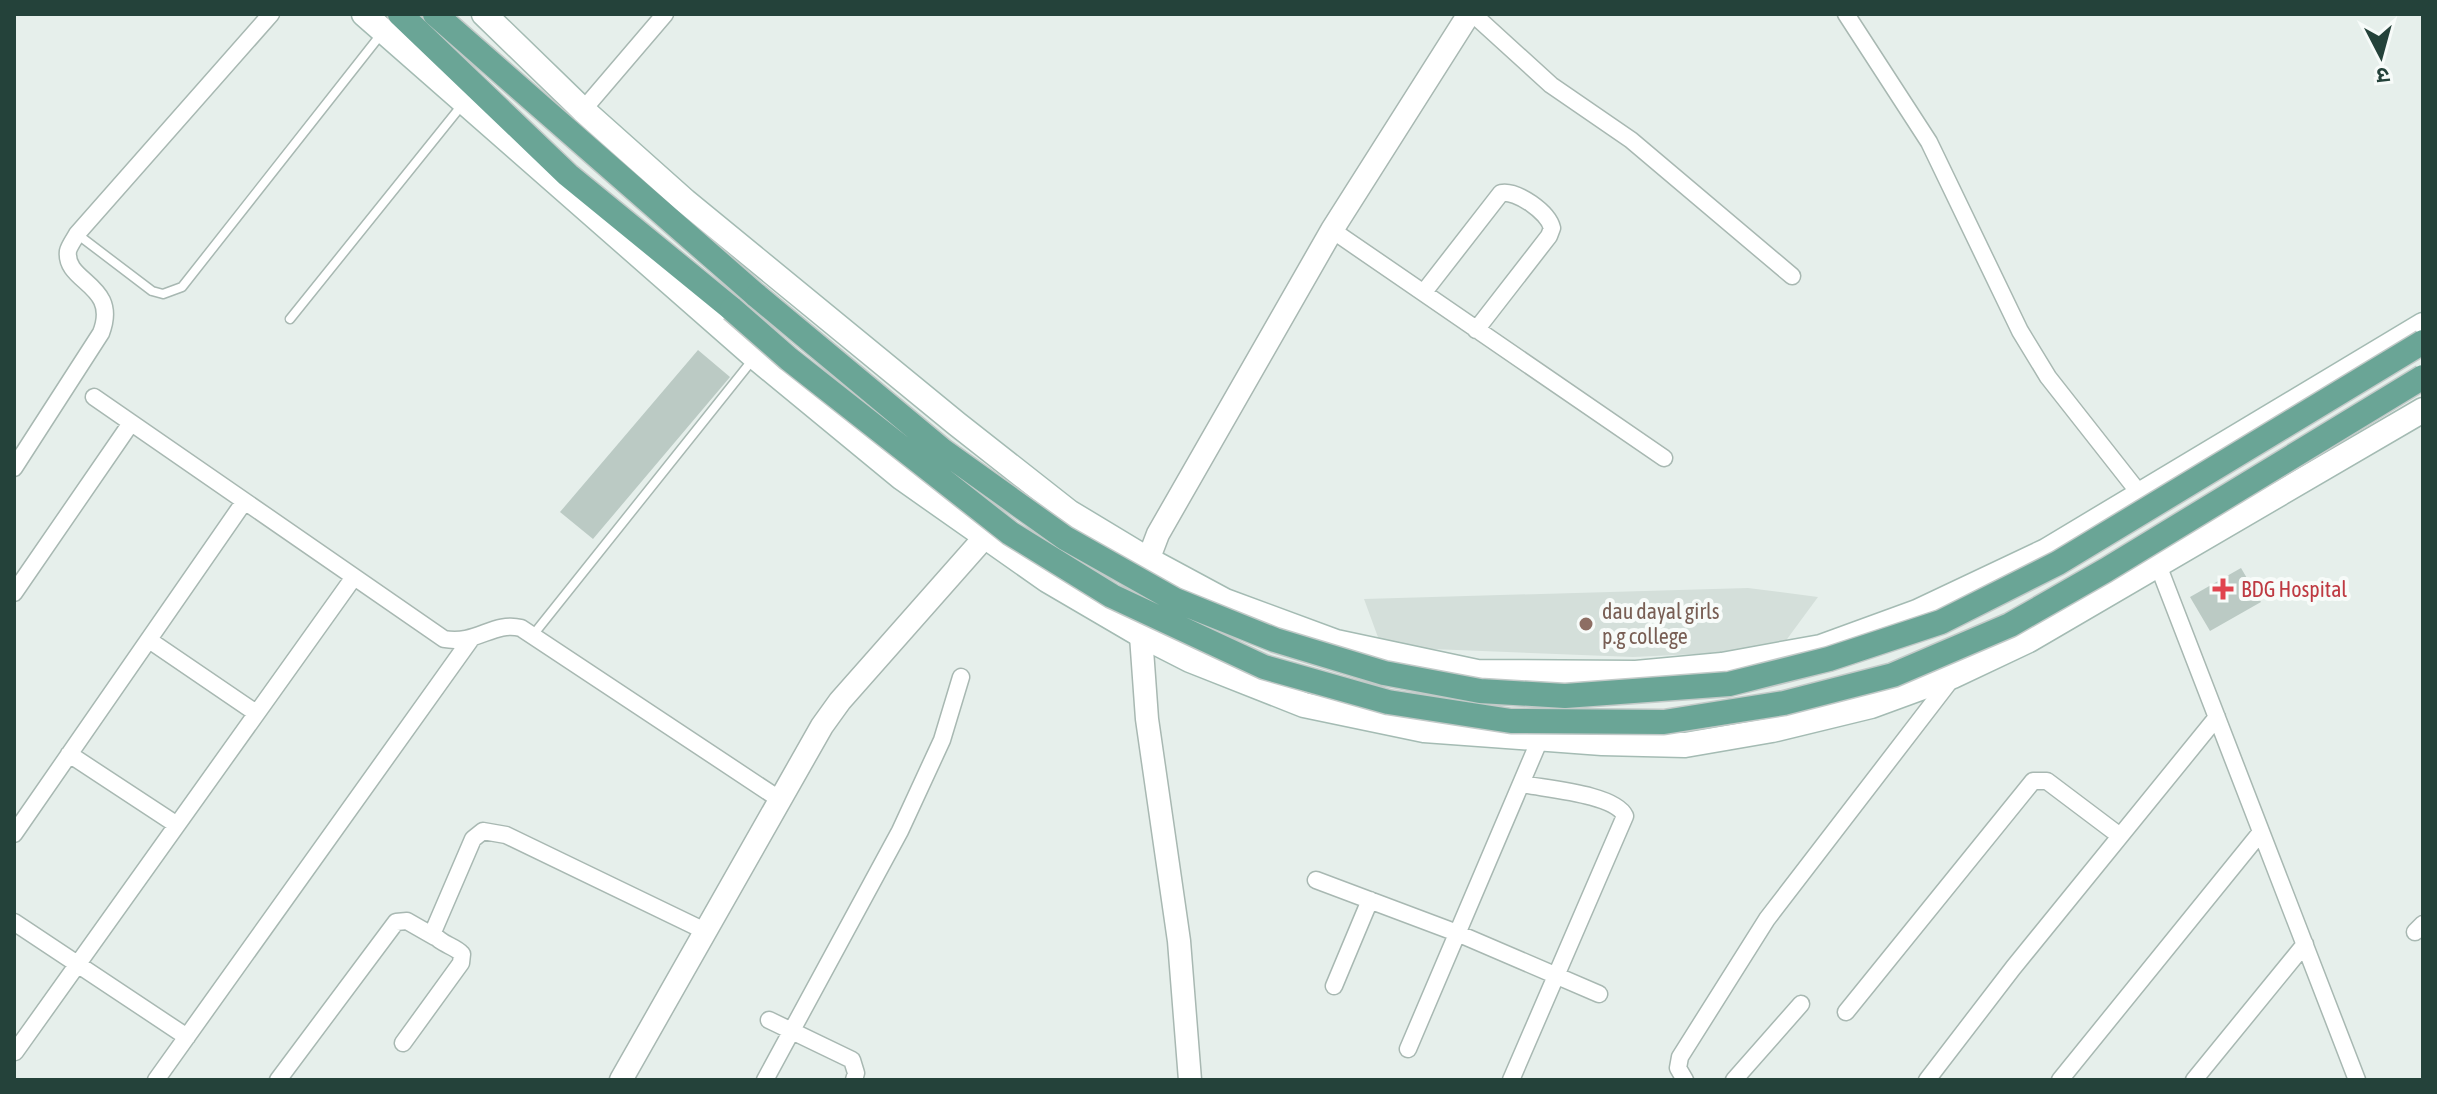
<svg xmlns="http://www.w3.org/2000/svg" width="2437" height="1094" font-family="'Asap Condensed','Noto Sans Devanagari',sans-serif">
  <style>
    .built { fill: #d4dfda }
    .building { fill: #bbcac4 }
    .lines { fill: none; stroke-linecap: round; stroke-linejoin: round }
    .service-casing { stroke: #a8b8b2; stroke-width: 11 }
    .minor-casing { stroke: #a8b8b2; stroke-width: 19 }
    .tertiary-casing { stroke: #a8b8b2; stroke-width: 25 }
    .secondary-casing { stroke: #a4bbb3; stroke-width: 27 }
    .primary-casing { stroke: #c2cac8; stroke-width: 27 }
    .service { stroke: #fff; stroke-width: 8 }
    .minor { stroke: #fff; stroke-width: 16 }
    .tertiary { stroke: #fff; stroke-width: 22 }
    .secondary { stroke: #fff; stroke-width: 24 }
    .primary { stroke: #6aa596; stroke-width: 24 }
    .primary-bridge-casing { stroke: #c2cac8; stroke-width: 27; stroke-linecap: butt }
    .primary-bridge { stroke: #6aa596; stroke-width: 24 }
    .health-dot { fill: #e0444e; stroke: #f7fbf9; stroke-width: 3 }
    .education-dot { fill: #8d6e63; stroke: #f7fbf9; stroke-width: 3 }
    .labels { text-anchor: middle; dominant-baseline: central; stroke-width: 8; stroke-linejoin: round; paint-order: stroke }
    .health-label { font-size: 22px; fill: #be3a42; stroke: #f7fbf9; text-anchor: start }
    .education-label { font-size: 22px; fill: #785e54; stroke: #f7fbf9; text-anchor: start }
  </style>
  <rect width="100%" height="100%" fill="#e6efeb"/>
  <!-- built -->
  <path class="built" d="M1748,588l70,9 -39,53 -146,7 -201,-8 -25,34 -24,-32 -19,-52z"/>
  <!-- building -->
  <path class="building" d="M698,350l32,27 -137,162 -33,-27z
    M2241,568l20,34 -51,29 -20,-34z"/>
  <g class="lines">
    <!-- service casing -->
    <g class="service-casing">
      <path id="service" d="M77,234l75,57 11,3 19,-7 200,-254
        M290,319l172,-214
        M533,635l221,-277"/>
    </g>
    <!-- minor casing -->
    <g class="minor-casing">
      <path id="minor" d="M1473,14l78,71 80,55 161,136
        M1846,14l83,128 91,189 28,46 92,117
        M583,110l82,-96
        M1332,230l332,228
        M1424,292l77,-99c16,-3 47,19 51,35l-3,8 -73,94
        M94,397l350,242c33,6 49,-18 77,-11l258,171
        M14,468l87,-135c19,-49 -37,-50 -33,-82 1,-5 7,-13 9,-17l194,-220
        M2158,565l199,515
        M14,593l117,-170
        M149,640l107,73
        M69,754l108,71
        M14,834l230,-332
        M1316,880l141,53 142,61
        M14,922l173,115
        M2415,932l8,-8
        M1334,986l36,-86
        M1846,1012l187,-231h14l73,55
        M769,1020l83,40 4,13 -2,7
        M403,1043l58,-80 1,-9c-8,-9 -24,-10 -29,-22l40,-93 10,-8 23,4 199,96
        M1408,1049l132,-310
        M15,1052l339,-475
        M156,1080l315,-441
        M278,1080l118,-158 11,-1 28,16
        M765,1080l135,-249 42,-91 19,-63
        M1511,1080l114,-264c-10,-22 -79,-27 -103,-32
        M1685,1080l-7,-12 2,-11 87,-138 186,-242
        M1734,1080l67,-76
        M1927,1080l86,-112 204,-251
        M2060,1080l201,-248
        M2194,1080l111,-136"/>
    </g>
    <!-- tertiary casing -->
    <g class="tertiary-casing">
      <path id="tertiary" d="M1142,576l16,-42 174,-304 137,-216
        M1140,622l7,97 32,222 11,139
        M621,1080l201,-354 18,-25 144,-163"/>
    </g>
    <!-- secondary casing -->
    <g class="secondary-casing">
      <path id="secondary" d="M364,14l391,343 147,121 145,102 94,55 49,25 114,45 120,25 178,13 83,2 87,-15 99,-24 82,-30 76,-36 394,-230
        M484,14l99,96 102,91 272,223 112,88 78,47 78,42 111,41 141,30 159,1 86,-8 99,-18 96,-35 129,-61 377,-226"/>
    </g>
    <!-- primary casing -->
    <g class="primary-casing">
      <path id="primary" d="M400,14l168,161 164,134
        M435,14l322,282"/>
    </g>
    <!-- service -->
    <use href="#service" class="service"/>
    <!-- minor -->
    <use href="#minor" class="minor"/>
    <!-- tertiary -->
    <use href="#tertiary" class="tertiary"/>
    <!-- secondary -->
    <use href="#secondary" class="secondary"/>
    <!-- primary -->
    <use href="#primary" class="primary"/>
    <!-- primary-bridge casing -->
    <g class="primary-bridge-casing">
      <path id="primary-bridge" d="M757,296l185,154 123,88 110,62 100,40 109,33 96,18 85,5 164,-12 100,-25 112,-37 117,-59 365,-221
        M732,309l57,50 221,174 102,63 152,71 124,35 123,19 153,1 120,-19 109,-28 117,-50 96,-55 317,-193"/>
    </g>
    <!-- primary-bridge -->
    <use href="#primary-bridge" class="primary-bridge"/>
  </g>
  <!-- markers -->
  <path class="health-dot" d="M2219 577h8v8h8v8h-8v8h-8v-8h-8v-8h8z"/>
  <circle class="education-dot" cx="1586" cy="624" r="8"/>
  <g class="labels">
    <!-- health labels -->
    <g class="health-label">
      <text x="2241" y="589">BDG Hospital</text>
    </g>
    <!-- education labels -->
    <g class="education-label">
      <text x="1602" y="611">dau dayal girls<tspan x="1602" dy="25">p.g college</tspan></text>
    </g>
  </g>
  <!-- border -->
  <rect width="2437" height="1094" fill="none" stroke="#24423a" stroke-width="32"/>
  <!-- north arrow -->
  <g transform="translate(2381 56) rotate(174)" stroke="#f7fbf9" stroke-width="6" paint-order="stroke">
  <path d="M0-6L14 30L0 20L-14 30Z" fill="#24423a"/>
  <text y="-12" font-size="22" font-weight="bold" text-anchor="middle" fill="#24423a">उ</text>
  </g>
</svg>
